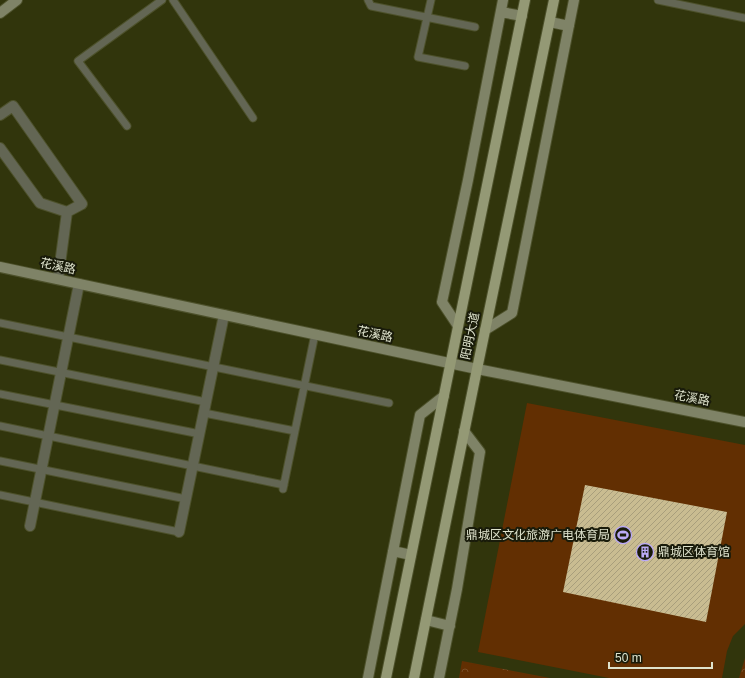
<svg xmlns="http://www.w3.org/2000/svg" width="745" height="678" font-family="Helvetica,'Noto Sans SC',sans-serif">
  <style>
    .park { fill: url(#park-crowns) }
    .pitch { fill: #622f02 }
    .building { fill: url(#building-hatch) }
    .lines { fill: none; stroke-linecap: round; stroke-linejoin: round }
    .lane-casing { stroke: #4d512b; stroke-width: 9 }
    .street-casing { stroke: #4d512b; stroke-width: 12 }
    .secondary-casing { stroke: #4d512b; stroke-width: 12 }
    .primary-casing { stroke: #4d512b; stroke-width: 12 }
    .lane { stroke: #636654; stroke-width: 7 }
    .street { stroke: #636654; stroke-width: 10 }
    .secondary { stroke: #7f8367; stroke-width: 10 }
    .primary { stroke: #949975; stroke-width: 10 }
    .labels { text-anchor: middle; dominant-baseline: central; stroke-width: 4; stroke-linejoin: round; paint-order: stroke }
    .street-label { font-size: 12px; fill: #dfe3cd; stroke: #191b0a }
    .poi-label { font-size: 12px; fill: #dfe3cd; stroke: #191b0a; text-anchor: end }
  </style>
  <defs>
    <pattern id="park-crowns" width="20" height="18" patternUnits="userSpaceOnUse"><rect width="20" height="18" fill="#622f02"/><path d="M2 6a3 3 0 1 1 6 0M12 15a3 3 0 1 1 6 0" fill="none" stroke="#784d26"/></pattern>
    <pattern id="building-hatch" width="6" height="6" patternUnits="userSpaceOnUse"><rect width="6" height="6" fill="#c9bc91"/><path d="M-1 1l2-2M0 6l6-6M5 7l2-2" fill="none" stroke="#a89e7c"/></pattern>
  </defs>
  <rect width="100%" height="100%" fill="#31350c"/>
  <!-- park -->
  <path class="park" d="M745,658v20h-6z
    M462,661l88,17h-91z"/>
  <!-- pitch -->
  <path class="pitch" d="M527,403l218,42v179l-12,12 -6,15 -5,27h-113l-131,-26z
    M472,664l70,14h-72z"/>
  <!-- building -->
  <path class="building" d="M585,485l142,27 -21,110 -143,-30z"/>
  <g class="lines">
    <!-- lane casing -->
    <g class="lane-casing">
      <path id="lane" d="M173,0l80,118
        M368,0l3,6 104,21
        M431,0l-13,57 47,9
        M658,0l87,18
        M127,126l-49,-65 84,-61
        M0,323l389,80
        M0,360l206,42
        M0,394l200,40
        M204,413l91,18
        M0,426l284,59
        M0,461l186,38
        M283,489l32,-155
        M0,495l179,37"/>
    </g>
    <!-- street casing -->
    <g class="street-casing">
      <path id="street" d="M0,115l13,-9 69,98 -15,8 -9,67
        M0,148l40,55 27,9
        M30,526l49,-242
        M179,532l45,-217"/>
    </g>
    <!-- secondary casing -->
    <g class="secondary-casing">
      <path id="secondary" d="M501,12l21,4
        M0,13l17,-13
        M550,22l19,4
        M0,267l477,102 268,53
        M458,326l-16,-24 26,-122 35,-180
        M485,330l27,-17 62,-313
        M393,551l18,4
        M426,620l24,6
        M368,678l52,-263 24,-19
        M439,678l18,-89 23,-137 -16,-21"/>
    </g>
    <!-- primary casing -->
    <g class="primary-casing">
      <path id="primary" d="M386,678l139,-678
        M414,678l63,-309 77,-369"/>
    </g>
    <!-- lane -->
    <use href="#lane" class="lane"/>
    <!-- street -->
    <use href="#street" class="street"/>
    <!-- secondary -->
    <use href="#secondary" class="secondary"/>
    <!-- primary -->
    <use href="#primary" class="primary"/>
  </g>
  <!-- icons -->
  <defs>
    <g id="stadium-ring" transform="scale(0.9)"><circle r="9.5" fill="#191b0a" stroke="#bbaaf6" stroke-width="1.5"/><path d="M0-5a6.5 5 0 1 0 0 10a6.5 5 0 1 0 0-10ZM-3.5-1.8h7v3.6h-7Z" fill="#bbaaf6"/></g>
    <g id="building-ring" transform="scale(0.9)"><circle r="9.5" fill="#191b0a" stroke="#bbaaf6" stroke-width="1.5"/><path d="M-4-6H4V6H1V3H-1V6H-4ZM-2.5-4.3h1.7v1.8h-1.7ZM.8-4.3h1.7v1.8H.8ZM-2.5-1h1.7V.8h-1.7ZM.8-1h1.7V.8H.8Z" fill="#bbaaf6"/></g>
  </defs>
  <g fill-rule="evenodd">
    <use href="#stadium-ring" x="623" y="535"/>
    <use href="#building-ring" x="645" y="552"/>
  </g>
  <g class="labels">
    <!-- street labels -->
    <g class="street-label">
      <text transform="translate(58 266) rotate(12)">花溪路</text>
      <text transform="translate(375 334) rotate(12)">花溪路</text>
      <text transform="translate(470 336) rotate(-78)">阳明大道</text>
      <text transform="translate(692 398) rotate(11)">花溪路</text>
    </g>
    <!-- poi labels -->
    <g class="poi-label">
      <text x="610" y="535">鼎城区文化旅游广电体育局</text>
      <text x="658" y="552" text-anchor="start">鼎城区体育馆</text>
    </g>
  </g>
  <!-- scale -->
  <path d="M609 662v6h103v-6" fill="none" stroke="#dfe3cd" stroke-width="2"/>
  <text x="615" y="662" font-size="12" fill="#dfe3cd" stroke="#191b0a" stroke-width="3" paint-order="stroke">50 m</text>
</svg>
